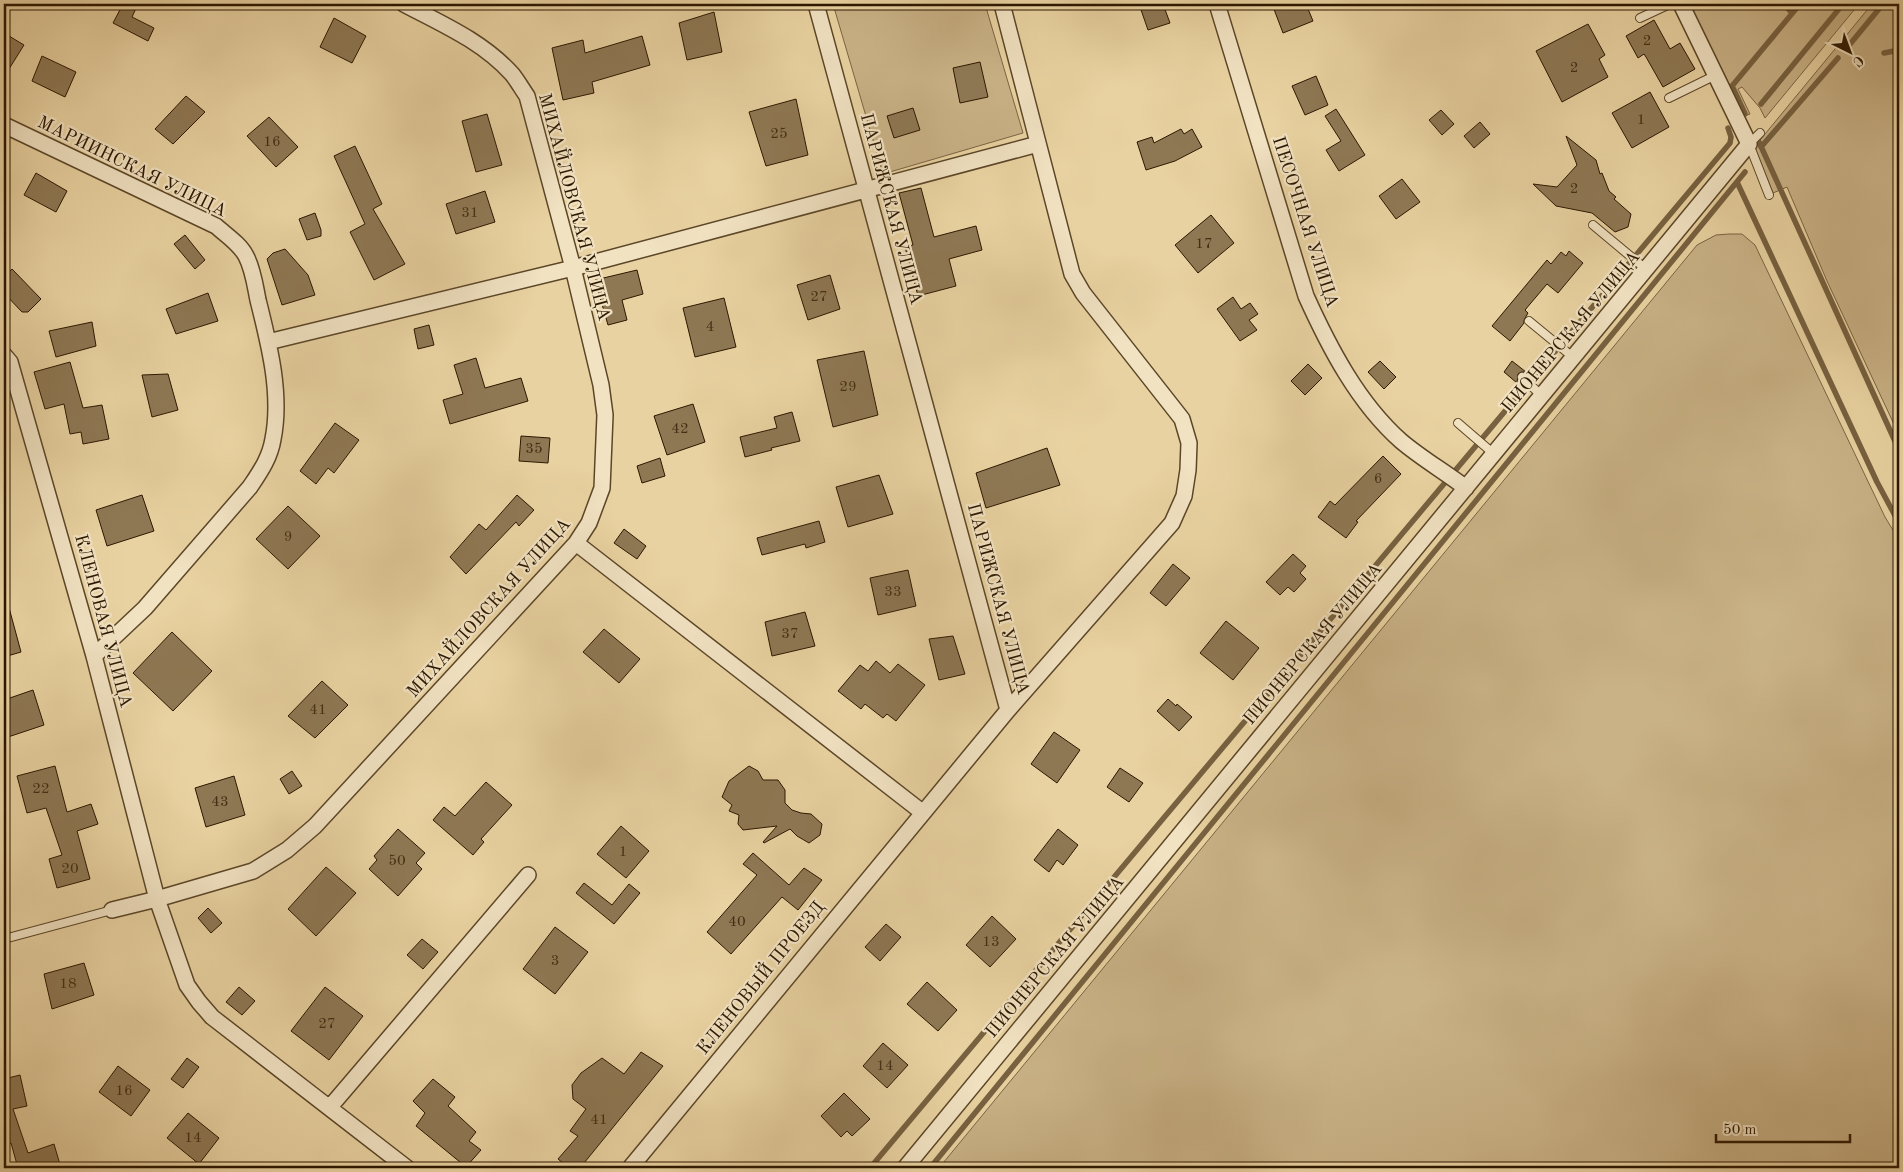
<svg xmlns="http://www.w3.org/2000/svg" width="1903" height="1172" font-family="'Old Standard TT',serif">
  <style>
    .green { fill: #c9b286; stroke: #7a6443 }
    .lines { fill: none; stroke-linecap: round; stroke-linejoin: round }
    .stream { stroke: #776140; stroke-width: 5.5 }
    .building { fill: #8e7854; stroke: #2c1700 }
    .lane-casing { stroke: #5b4628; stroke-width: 10 }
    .street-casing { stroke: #5b4628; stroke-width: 18 }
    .lane { stroke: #f1e2c2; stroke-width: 8 }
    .street { stroke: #f1e2c2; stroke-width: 15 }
    .labels { text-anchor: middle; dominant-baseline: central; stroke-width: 4.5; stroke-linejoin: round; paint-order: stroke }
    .number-label { font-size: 15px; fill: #442f15 }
    .street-label { font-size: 18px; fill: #2c1700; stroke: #f1e2c2 }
  </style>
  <rect width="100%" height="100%" fill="#e9d2a1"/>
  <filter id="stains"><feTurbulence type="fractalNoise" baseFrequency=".004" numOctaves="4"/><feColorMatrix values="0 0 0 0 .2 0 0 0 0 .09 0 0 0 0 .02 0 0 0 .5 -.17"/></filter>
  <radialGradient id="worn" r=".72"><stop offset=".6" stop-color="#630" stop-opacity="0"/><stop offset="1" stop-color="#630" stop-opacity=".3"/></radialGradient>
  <!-- green -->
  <path class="green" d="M833,4h152l38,129 -140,41z
    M1687,4h172l-94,114 -5,-10 -18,-21 -4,2 12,25 -7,2z
    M1872,4h27v431l-72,-154 -40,-94 -14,6 -18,-45 1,-3z
    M1729,234h13l13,11 130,272 14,23v628h-960l758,-923 19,-10z"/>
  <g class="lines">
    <!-- stream -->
    <path class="stream" d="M1784,4l8,9
      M1846,49l37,-45
      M1884,53l15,-3
      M1761,104l82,-100
      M1745,114l-13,-28 68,-82
      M1759,142l140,308
      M1761,147l77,-89
      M1737,182l140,300 22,41
      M870,1168l860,-1025 1,-6 -3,-9
      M930,1168l815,-996"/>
  </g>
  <!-- building -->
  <path class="building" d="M123,4h15l-6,13 22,11 -6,13 -35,-18z
    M1139,4h24l7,19 -22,7z
    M1272,4h34l7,17 -30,12z
    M714,12l8,40 -35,8 -8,-37z
    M334,18l32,18 -14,27 -32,-16z
    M1654,20l16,29 10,-6 15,26 -32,18 -17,-30 -2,-3 -6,4 -12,-22z
    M1588,24l17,31 -6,4 9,18 -46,25 -26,-51z
    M4,33l20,12 -20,32z
    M642,36l8,29 -58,17 2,11 -31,7 -11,-52 31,-8 2,13z
    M42,56l34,16 -11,25 -33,-16z
    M980,62l8,35 -28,6 -7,-35z
    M1316,76l12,29 -23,10 -13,-29z
    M1650,92l19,35 -37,21 -20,-35z
    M186,96l19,16 -32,32 -18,-15z
    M796,99l12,56 -42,11 -17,-54z
    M913,108l7,22 -26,8 -7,-22z
    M1336,109l29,46 -26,16 -13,-21 15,-9 -16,-25z
    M1441,110l13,14 -12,11 -13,-15z
    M487,114l15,51 -26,7 -14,-51z
    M269,117l29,30 -22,20 -29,-31z
    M1480,122l10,12 -16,14 -10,-12z
    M1181,129l3,5 8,-5 10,18 -27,14 -29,9 -9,-28 15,-5 2,6z
    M1566,136l30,24 4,14 2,-1 7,18 7,6 -2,2 17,15 -3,13 -13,5 -23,-19 -36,-7 -23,-22 24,3 20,-22z
    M355,146l27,58 -9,5 32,55 -31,16 -24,-48 15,-8 -31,-68z
    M36,173l31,18 -11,21 -32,-17z
    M1402,179l18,23 -24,17 -17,-23z
    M921,188l13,49 42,-11 6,24 -33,9 7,27 -38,10 -13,-49 8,-2 -14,-52z
    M485,191l10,31 -39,12 -10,-30z
    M315,213l6,17v6l-14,4 -8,-21z
    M1211,215l23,28 -36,30 -23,-28z
    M185,235l20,25 -10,9 -21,-25z
    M285,249l23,26 7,20 -33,10 -15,-46 6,-6z
    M1569,251l14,12 -25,30 -11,-9 -22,26 3,3 -4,7v3l-14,18 -18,-15 55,-66 4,4 10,-12 5,4z
    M12,269l29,30 -13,13h-6l-18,-19v-16z
    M637,270l6,24 -21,6 5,20 -19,5 -13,-45z
    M830,275l10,34 -32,11 -11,-35z
    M208,293l10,28 -42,13 -10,-25z
    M1233,297l8,12 9,-6 8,11 -9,6 8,10 -17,11 -23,-32z
    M724,298l12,49 -41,10 -12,-49z
    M92,322l4,24 -40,11 -7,-26z
    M429,325l5,20 -16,4 -4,-20z
    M864,351l14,64 -45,12 -16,-67z
    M476,358l9,30 36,-10 7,23 -78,23 -7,-24 20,-6 -9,-29z
    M1380,361l16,16 -12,12 -16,-17z
    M1512,361l14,11h-5l-3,2 -1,9 -13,-11z
    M70,362l13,46 19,-3 7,34 -26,5 -2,-12 -11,2 -6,-30 -19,5 -11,-37z
    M1308,364l14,14 -17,17 -14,-14z
    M168,374l10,36 -26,7 -10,-42z
    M693,404l12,38 -38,13 -13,-39z
    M792,412l8,29 -29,7 1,2 -27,7 -5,-20 37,-9 -3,-11z
    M335,423l24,17 -25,33 -6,-5 -12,16 -16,-13z
    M521,436l29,2 -2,25 -29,-2z
    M1047,448l13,37 -74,23 -10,-35z
    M1383,456l18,18 -45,47 2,1 -12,16 -28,-21 12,-16 5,4z
    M660,458l5,18 -23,7 -5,-17z
    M879,475l14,39 -45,13 -12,-40z
    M142,495l12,36 -47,15 -11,-36z
    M517,495l17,15 -15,16 -3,-4 -50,52 -16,-17 29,-33 7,6z
    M288,506l32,30 -32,33 -32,-30z
    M819,521l6,21 -19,6 -1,-4 -43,11 -5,-17z
    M624,529l22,17 -9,13 -23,-16z
    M1293,554l13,12 -6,7 6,6 -12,13 -6,-5 -8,8 -14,-13z
    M1173,564l17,14 -24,28 -16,-13z
    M908,570l8,36 -38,9 -8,-37z
    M4,604h4l13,48 -17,5z
    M805,612l10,34 -43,10 -7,-34z
    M1226,621l33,27 -26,32 -33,-27z
    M604,629l36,30 -21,24 -36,-31z
    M172,632l40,39 -39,40 -40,-38z
    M953,636l12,38 -26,6 -10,-41z
    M876,661l14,12 8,-9 27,21 -29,36 -9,-7 -4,4 -18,-14 -4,5 -23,-18 22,-26 8,6z
    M322,681l26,24 -33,33 -27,-22z
    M33,690l11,35 -36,12 -4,-14v-23z
    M1168,699l8,7 1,-2 15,13 -13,14 -22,-20z
    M1054,732l26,18 -23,33 -26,-19z
    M55,766l12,46 24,-8 7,20 -21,7 13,48 -33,9 -8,-29 13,-4 -16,-47 -19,5 -10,-37z
    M749,766l9,5 5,9h15l7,10v13l7,7 9,3 10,1 11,10 -2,11 -11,8 -12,-7 -7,-7 -26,14 -1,-1 14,-16 -34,4 -5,-6 1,-9 -10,-4 3,-6 -10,-8 7,-16z
    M1120,768l23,15 -14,19 -22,-15z
    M292,771l10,15 -13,8 -9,-15z
    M234,776l11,39 -39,12 -11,-39z
    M486,782l26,23 -31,34 3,3 -11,13 -40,-35 11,-13 11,9z
    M621,826l28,25 -23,27 -29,-24z
    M398,829l27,24 -9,10 6,6 -24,27 -29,-27 8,-9 -3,-4z
    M1058,829l20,16 -15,20 -6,-5 -8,12 -15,-12z
    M753,853l36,32 15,-17 18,12 -24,30 -16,-13 -51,57 -24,-22 50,-57 -14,-11z
    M326,867l30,26 -40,43 -28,-27z
    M584,883l28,22 17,-21 11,9 -26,31 -38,-31z
    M208,908l14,15 -11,10 -13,-15z
    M992,916l24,23 -26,28 -24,-22z
    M886,924l15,13 -21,24 -15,-14z
    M555,927l33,25 -33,42 -32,-25z
    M422,939l16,13 -15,17 -16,-14z
    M84,963l10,32 -42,14 -8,-35z
    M927,982l30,28 -19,21 -31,-27z
    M239,987l16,14 -13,14 -16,-13z
    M325,987l38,29 -34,44 -38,-29z
    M883,1043l25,22 -21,23 -24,-22z
    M641,1052l22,14 -83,102h-11l-11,-9 20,-23 -8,-5 16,-22 -13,-10 -1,-14 9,-12 21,-15 22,16z
    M187,1058l12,9 -16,21 -12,-9z
    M118,1066l32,24 -19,26 -32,-24z
    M20,1075l7,31 -14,3 15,44 26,-9 7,24h-43l-7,-25 -7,3v-67z
    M433,1079l22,18 -7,9 28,26 -7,9 12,9 -15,17 -50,-41 9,-13 -12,-12z
    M844,1093l26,26 -18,17 -5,-5 -6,6 -20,-21z
    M188,1113l31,25 -20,26 -32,-26z"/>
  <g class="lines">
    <!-- lane casing -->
    <g class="lane-casing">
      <path id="lane" d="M1640,18l30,-14
        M1669,98l47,-23
        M1760,133l-11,11 20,51
        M1593,225l54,45
        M1529,321l45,37
        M1522,377l20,19
        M1458,423l36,31
        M4,939l108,-29"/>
    </g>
    <!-- street casing -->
    <g class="street-casing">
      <path id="street" d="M816,4l192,706
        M1217,4l89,292c23,51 52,107 95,145 20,17 44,31 65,47
        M4,125l212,101c10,9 24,18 30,30 7,13 9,29 12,44 11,44 24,94 15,139 -3,19 -13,33 -23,48l-105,121 -51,48
        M268,342l305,-74 465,-124
        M4,355l6,7 84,294 63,243 30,86 12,17 13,15 195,151
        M576,543l346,269
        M112,910l45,-11 96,-28 34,-21 28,-24 261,-283 13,-20 13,-35 3,-73 -4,-30 -28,-117 -46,-172c-5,-7 -10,-16 -15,-22 -30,-33 -70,-50 -108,-70
        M330,1107l198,-232
        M630,1168l378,-458 164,-187 12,-27 4,-26 1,-27 -7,-24 -99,-126 -11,-19 -70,-270
        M905,1168l844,-1024 -68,-140"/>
    </g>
    <!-- lane -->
    <use href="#lane" class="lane"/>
    <!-- street -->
    <use href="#street" class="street"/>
  </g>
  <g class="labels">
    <!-- number labels -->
    <g class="number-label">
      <text x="1647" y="41">2</text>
      <text x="1574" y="68">2</text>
      <text x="1641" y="120">1</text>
      <text x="779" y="134">25</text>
      <text x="272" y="142">16</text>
      <text x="1574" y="189">2</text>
      <text x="470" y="213">31</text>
      <text x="1204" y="244">17</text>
      <text x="819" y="297">27</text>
      <text x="710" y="327">4</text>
      <text x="848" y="387">29</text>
      <text x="680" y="429">42</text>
      <text x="534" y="449">35</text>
      <text x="1378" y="479">6</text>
      <text x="288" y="537">9</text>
      <text x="893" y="592">33</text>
      <text x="790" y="634">37</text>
      <text x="318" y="710">41</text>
      <text x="41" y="789">22</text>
      <text x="220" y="802">43</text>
      <text x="623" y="852">1</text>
      <text x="397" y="861">50</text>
      <text x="70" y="869">20</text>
      <text x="737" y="922">40</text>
      <text x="991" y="942">13</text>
      <text x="555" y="961">3</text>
      <text x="68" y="984">18</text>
      <text x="327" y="1024">27</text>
      <text x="885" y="1066">14</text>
      <text x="124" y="1091">16</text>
      <text x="599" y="1120">41</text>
      <text x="193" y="1138">14</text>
    </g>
    <!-- street labels -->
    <g class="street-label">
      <text transform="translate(132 167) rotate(26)">МАРИИНСКАЯ УЛИЦА</text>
      <text transform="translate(574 207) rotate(75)">МИХАЙЛОВСКАЯ УЛИЦА</text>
      <text transform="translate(891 209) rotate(75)">ПАРИЖСКАЯ УЛИЦА</text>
      <text transform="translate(1305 222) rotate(72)">ПЕСОЧНАЯ УЛИЦА</text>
      <text transform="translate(1571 332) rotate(-50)">ПИОНЕРСКАЯ УЛИЦА</text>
      <text transform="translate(998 599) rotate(75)">ПАРИЖСКАЯ УЛИЦА</text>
      <text transform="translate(489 608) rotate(-48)">МИХАЙЛОВСКАЯ УЛИЦА</text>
      <text transform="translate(103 621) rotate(75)">КЛЕНОВАЯ УЛИЦА</text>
      <text transform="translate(1313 644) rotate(-50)">ПИОНЕРСКАЯ УЛИЦА</text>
      <text transform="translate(1055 957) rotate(-50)">ПИОНЕРСКАЯ УЛИЦА</text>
      <text transform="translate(761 978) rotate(-51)">КЛЕНОВЫЙ ПРОЕЗД</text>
    </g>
  </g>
  <!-- margin -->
  <rect width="1903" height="1172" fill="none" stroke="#e9d2a1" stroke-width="20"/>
  <rect x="5" y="5" width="1893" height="1162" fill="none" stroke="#2c1700" stroke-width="2.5"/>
  <rect x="10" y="10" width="1883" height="1152" fill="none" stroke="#2c1700"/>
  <!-- north arrow -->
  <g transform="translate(1850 52) rotate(138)" stroke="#f1e2c2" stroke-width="4" paint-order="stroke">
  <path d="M0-4L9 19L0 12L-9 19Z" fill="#2c1700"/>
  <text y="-8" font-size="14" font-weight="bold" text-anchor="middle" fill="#2c1700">С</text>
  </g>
  <!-- scale -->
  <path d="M1716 1134v8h134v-8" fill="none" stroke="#2c1700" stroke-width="2.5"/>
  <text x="1723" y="1134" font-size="15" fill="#2c1700" stroke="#f1e2c2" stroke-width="4" paint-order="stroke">50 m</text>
  <rect width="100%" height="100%" filter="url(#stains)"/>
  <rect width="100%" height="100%" fill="url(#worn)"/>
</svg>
